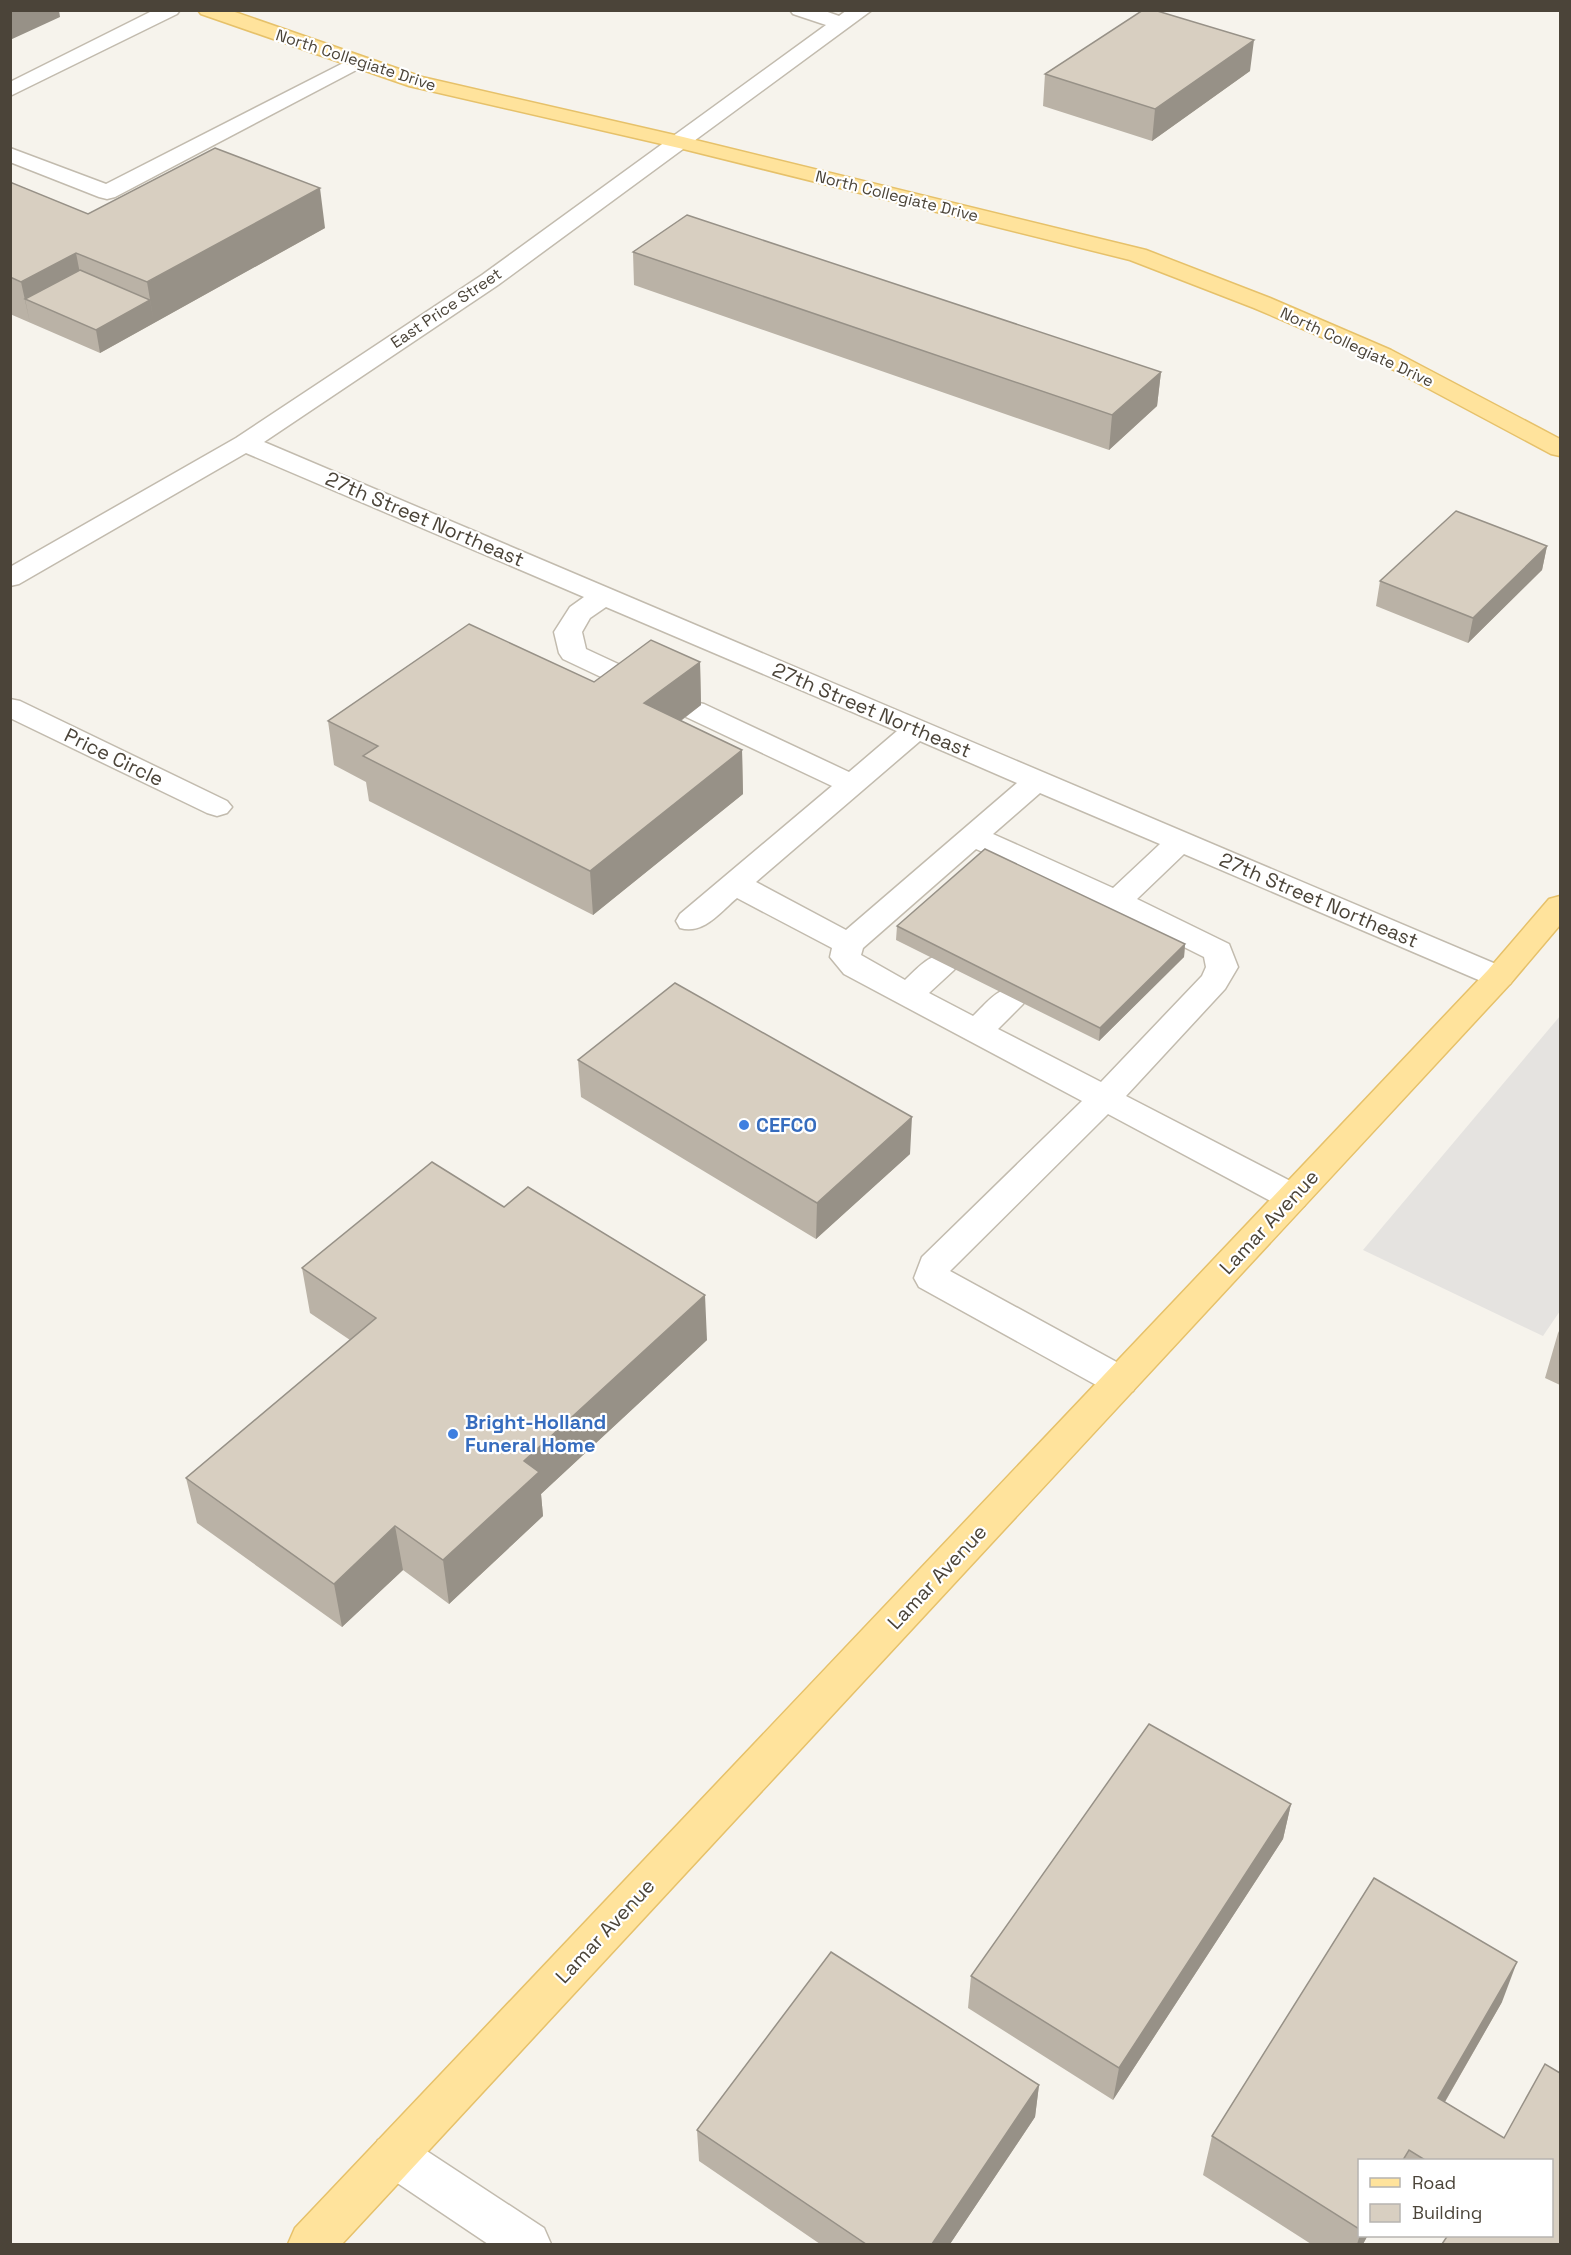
<svg xmlns="http://www.w3.org/2000/svg" width="1571" height="2255" font-family="'Space Grotesk',sans-serif">
  <style>
    .parking { fill: #e5e3e0 }
    .lines { fill: none; stroke-linecap: round; stroke-linejoin: round }
    .minor-casing { stroke: #c2bbae; stroke-width: 3 }
    .major-casing { stroke: #e6c16a; stroke-width: 3 }
    .minor { fill: #fff; fill-rule: evenodd }
    .major { fill: #ffe39c; fill-rule: evenodd }
    .wall { fill: #bab2a6 }
    .shaded-wall { fill: #979187 }
    .building { fill: #d8cfc1; stroke: #979187; stroke-width: 1.5 }
    .shop-dot { fill: #3f7fe0; stroke: #fff; stroke-width: 2 }
    .labels { text-anchor: middle; dominant-baseline: central; stroke-width: 4.5; stroke-linejoin: round; paint-order: stroke }
    .far-street-label { font-size: 16px; fill: #4b4439; stroke: #fff }
    .street-label { font-size: 20px; fill: #4b4439; stroke: #fff }
    .shop-label { font-size: 20px; font-weight: bold; fill: #366cbe; stroke: #fff; text-anchor: start }
  </style>
  <rect width="100%" height="100%" fill="#f6f3ec"/>
  <!-- parking -->
  <path class="parking" d="M1560,1016v295l-17,25 -180,-86z"/>
  <g class="lines">
    <!-- minor casing -->
    <g class="minor-casing">
      <path id="minor" d="M154,10h26l-3,4 -167,82v-14z
        M790,10h32l17,6 8,-6h25l-374,275 -234,157 1246,528 5,7 -5,7 -11,3 -11,-3 -304,-130 -47,45 92,45 9,23 -13,22 -99,107 178,92 5,9 -5,9 -12,3 -12,-3 -172,-92 -158,157 183,100 5,10 -5,10 -13,4 -13,-4 -188,-104 -5,-9 8,-21 160,-156 -238,-127 -14,-17 2,-9 -95,-50c-17,14 -33,37 -57,30l-4,-7 4,-7 152,-128 -148,-70 -4,-6 4,-6 10,-2 10,2 145,68 48,-41 -291,-124 -16,11 -8,14 4,17 71,33 4,6 -4,6 -10,2 -10,-2 -74,-35 -4,-6 -5,-21 16,-25 14,-10 -338,-144 -227,131 -9,2v-19l226,-129 246,-163 344,-250 -33,-11zM920,741l97,42 -171,147 -90,-48zM1040,793l120,51 -47,44 -120,-54zM976,849l120,54 -8,11 4,7c12,3 19,3 28,-6l84,42 2,10 -4,9 -101,106 -103,-53 25,-25 5,-7 -5,-7c-23,-7 -34,11 -50,26l-44,-23 25,-23 5,-7 -5,-7c-22,-6 -34,10 -49,24l-44,-25 2,-7z
        M357,56l7,2 3,4 -3,4 -249,131 -8,2 -8,-2 -89,-35v-14l96,36z
        M10,699l10,2 207,100 5,6 -5,6 -10,3 -10,-3 -197,-95z
        M394,2133l16,7 134,88 7,16h-63l-110,-74 -7,-15 7,-15z"/>
    </g>
    <!-- major casing -->
    <g class="major-casing">
      <path id="major" d="M198,10h31l193,67 257,59 467,114 124,48 121,52 169,89v17l-9,-2 -176,-94 -121,-52 -124,-48 -451,-112 -270,-62 -208,-72z
        M1560,896v29l-50,59 -1168,1260h-54l7,-16 1193,-1258 61,-71z"/>
    </g>
    <!-- minor -->
    <use href="#minor" class="minor"/>
    <!-- major -->
    <use href="#major" class="major"/>
  </g>
  <!-- wall -->
  <path class="wall" d="M1250,71l-98,70 -109,-35 2,-32z
    M10,182l78,32 237,14 -225,125 -90,-39z
    M633,252l528,120 -4,34 -48,44 -475,-165z
    M1547,546l-5,24 -74,73 -92,-37 4,-25z
    M700,662l1,43 -20,16 61,29 1,44 -150,121 -224,-114 -3,-19 -32,-17 -6,-44 266,-39z
    M897,926l288,18 -1,13 -85,84 -203,-101z
    M578,1060l332,94 -94,85 -235,-142z
    M302,1268l405,72 -166,154 2,22 -94,88 -46,-34 -61,57 -145,-104 -11,-45 164,-138 -40,-27z
    M1560,1329v56l-15,-7 13,-45z
    M1291,1804l-8,35 -170,261 -145,-92 3,-32z
    M1502,2002l-57,100 59,36 47,22h-192v75h9l-5,9h-52l-108,-69 9,-39z
    M1039,2085l-4,32 -85,127h-130l-121,-83 -2,-31z"/>
  <!-- shaded-wall -->
  <path class="shaded-wall" d="M10,10h49l1,7 -50,23z
    M1254,40l-4,31 -98,70 3,-32z
    M320,188l5,40 -171,95 -7,-41z
    M76,253l8,41 -59,5 5,24 -9,-41z
    M150,300l4,23 -54,30 -4,-23z
    M1161,372l-4,34 -48,44 3,-35z
    M1547,546l-5,24 -74,73 5,-25z
    M700,662l1,43 -55,42 -2,-44z
    M742,750l1,44 -150,121 -3,-44z
    M1185,944l-1,13 -85,84 1,-13z
    M912,1117l-2,37 -94,85 1,-36z
    M705,1295l2,45 -166,154 2,22 -94,88 -6,-44 81,-99z
    M395,1526l8,44 -61,57 -8,-43z
    M1291,1804l-8,35 -170,261 6,-32z
    M1517,1962l-15,40 -78,136 14,-40z
    M1039,2085l-4,32 -85,127h-18z
    M1360,2235h8l-5,9h-6z"/>
  <!-- building -->
  <path class="building" d="M1143,10h11l100,30 -99,69 -110,-35z
    M215,148l105,40 -173,94 -71,-29 -55,29 -11,-5v-95l78,32z
    M687,215l474,157 -49,43 -479,-163z
    M80,270l70,30 -54,30 -71,-31z
    M1456,511l91,35 -74,72 -93,-37z
    M469,624l125,58 57,-42 49,22 -56,41 98,47 -152,121 -227,-115 15,-10 -50,-25z
    M985,849l200,95 -85,84 -203,-102z
    M675,983l237,134 -95,86 -239,-143z
    M432,1162l72,45 24,-20 177,108 -181,166 15,11 -96,88 -48,-34 -61,58 -148,-106 190,-160 -74,-50z
    M1149,1724l142,80 -172,264 -148,-92z
    M1374,1878l143,84 -79,136 66,40 41,-74 15,9v171h-118l6,-9h103v-75h-126l-16,-10 -6,10h-44v69l-147,-93z
    M831,1952l208,133 -107,159h-66l-169,-114z"/>
  <!-- markers -->
  <g class="shop-dot">
    <circle cx="744" cy="1125" r="6"/>
    <circle cx="453" cy="1434" r="6"/>
  </g>
  <g class="labels">
    <!-- far-street labels -->
    <g class="far-street-label">
      <text transform="translate(356 60) rotate(18)">North Collegiate Drive</text>
      <text transform="translate(897 196) rotate(14)">North Collegiate Drive</text>
      <text transform="translate(446 308) rotate(-34)">East Price Street</text>
      <text transform="translate(1357 347) rotate(25)">North Collegiate Drive</text>
    </g>
    <!-- street labels -->
    <g class="street-label">
      <text transform="translate(425 519) rotate(23)">27th Street Northeast</text>
      <text transform="translate(872 710) rotate(23)">27th Street Northeast</text>
      <text transform="translate(114 757) rotate(26)">Price Circle</text>
      <text transform="translate(1319 900) rotate(23)">27th Street Northeast</text>
      <text transform="translate(1269 1222) rotate(-47)">Lamar Avenue</text>
      <text transform="translate(937 1577) rotate(-47)">Lamar Avenue</text>
      <text transform="translate(605 1931) rotate(-47)">Lamar Avenue</text>
    </g>
    <!-- shop labels -->
    <g class="shop-label">
      <text x="756" y="1125">CEFCO</text>
      <text x="465" y="1422">Bright-Holland<tspan x="465" dy="23">Funeral Home</tspan></text>
    </g>
  </g>
  <!-- border -->
  <rect width="1571" height="2255" fill="none" stroke="#4b4439" stroke-width="24"/>
  <!-- legend -->
  <rect x="1358" y="2159" width="195" height="78" fill="#ffffff" stroke="#b7b4b0" stroke-width="1.5"/>
  <rect x="1370" y="2178" width="30" height="9" fill="#ffe39c" stroke="#b7b4b0" stroke-width="1.5"/>
  <text x="1412" y="2189" font-size="18" fill="#4b4439">Road</text>
  <rect x="1370" y="2204" width="30" height="18" fill="#d8cfc1" stroke="#b7b4b0" stroke-width="1.5"/>
  <text x="1412" y="2219" font-size="18" fill="#4b4439">Building</text>
</svg>
